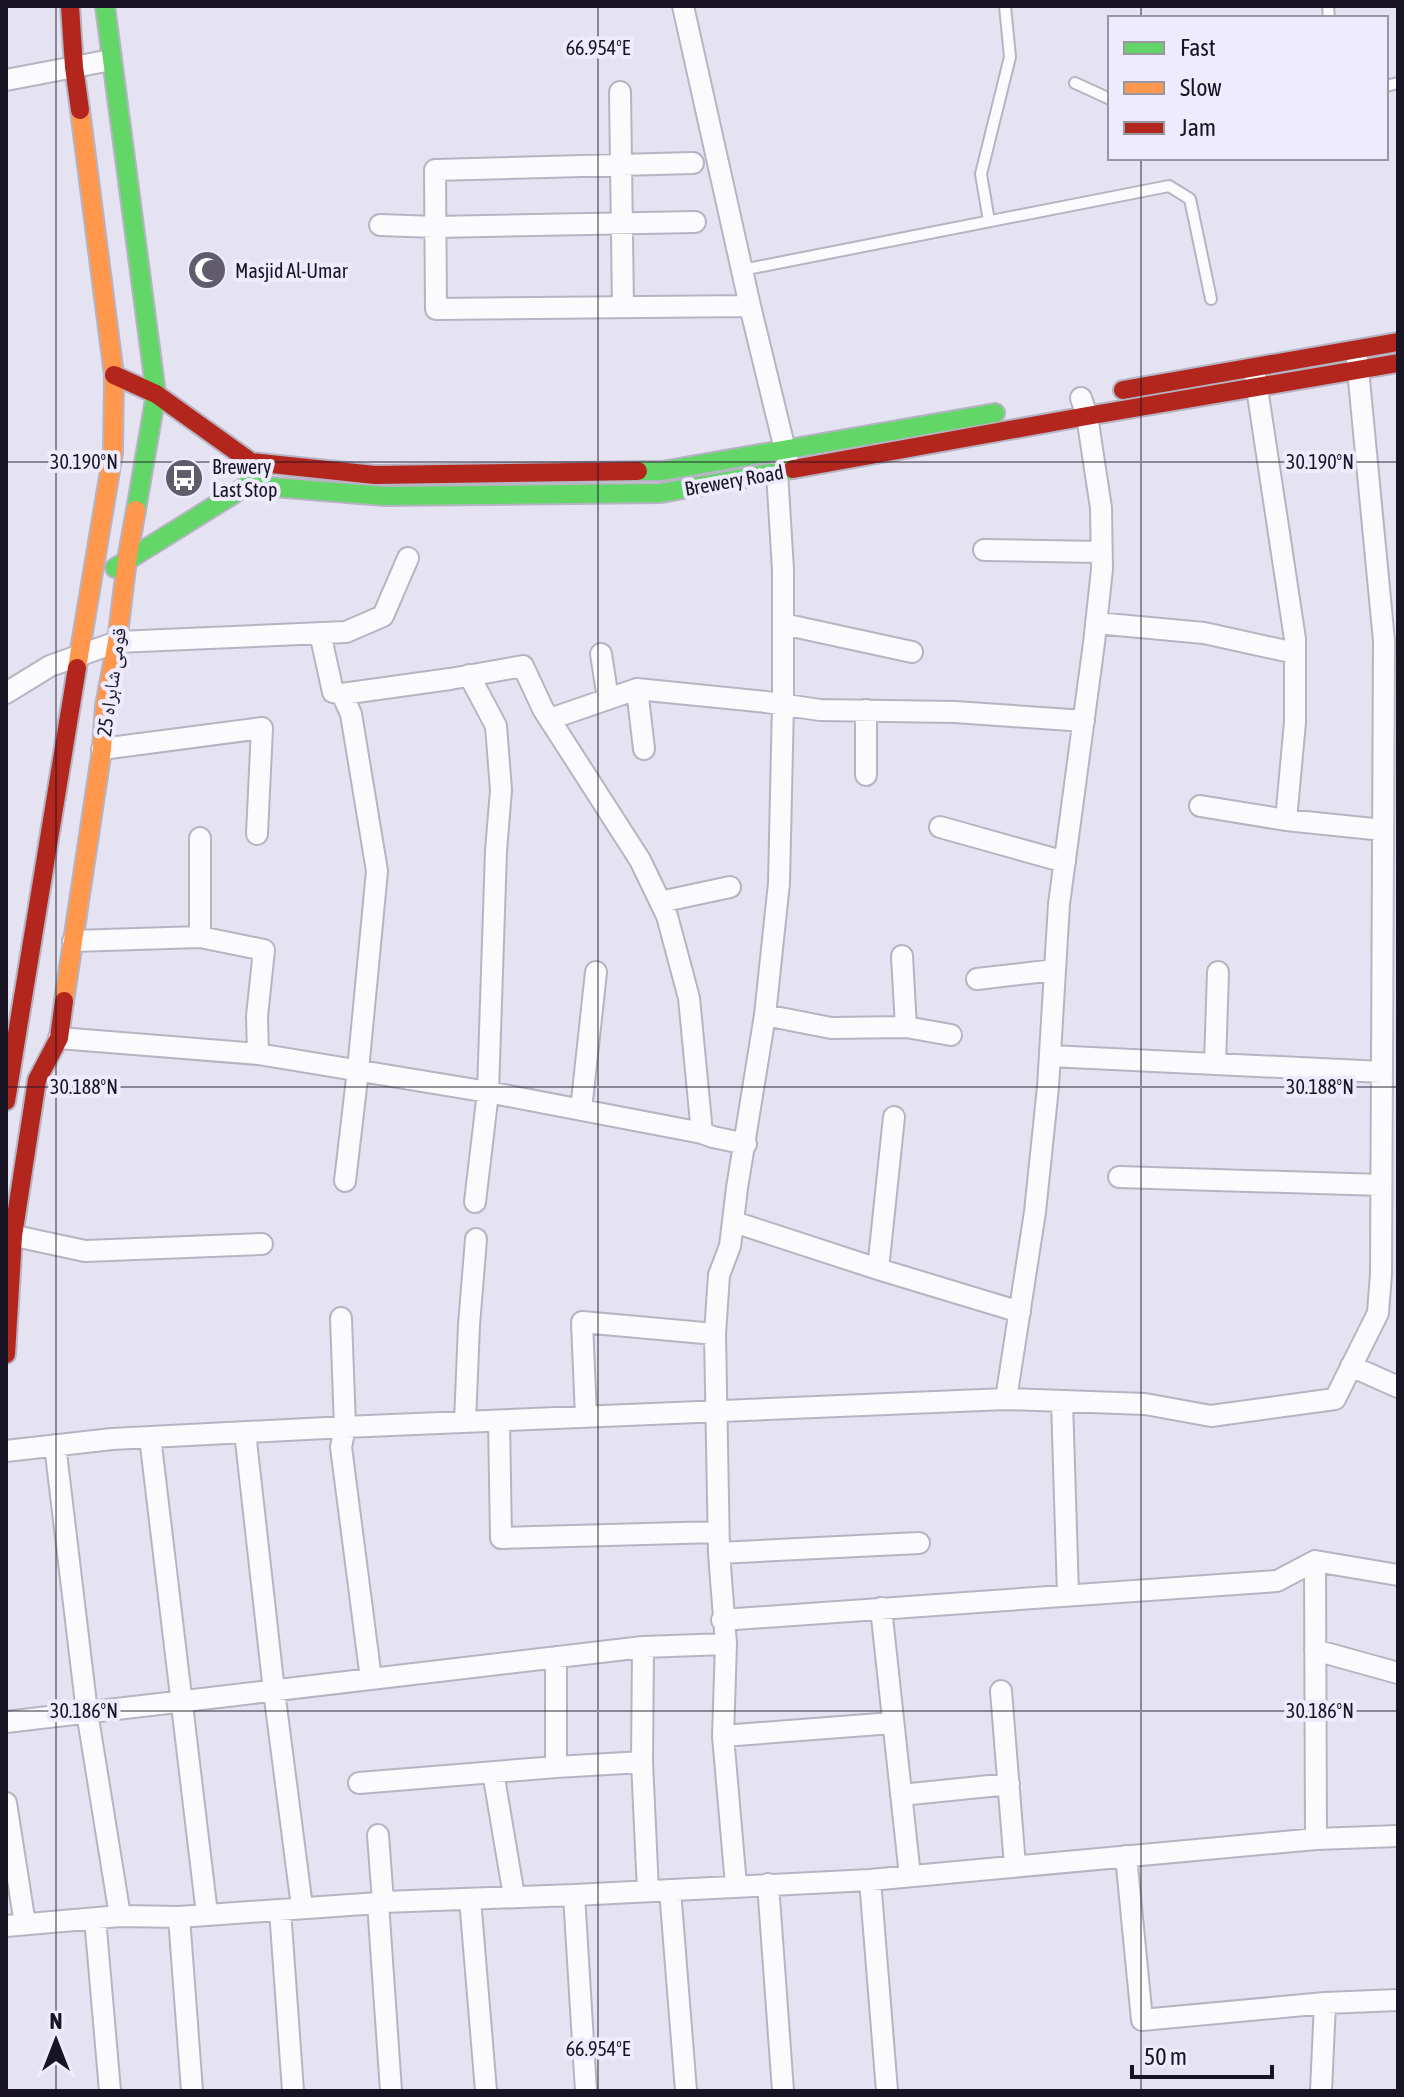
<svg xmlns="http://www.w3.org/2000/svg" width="1404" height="2097" font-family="'Asap Condensed','Noto Naskh Arabic',sans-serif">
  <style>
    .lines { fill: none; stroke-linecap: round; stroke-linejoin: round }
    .lane-casing { stroke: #b6b4c3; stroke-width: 14 }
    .street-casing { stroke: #b6b4c3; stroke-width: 24 }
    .fast-casing { stroke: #b6b4c3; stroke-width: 22 }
    .slow-casing { stroke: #b6b4c3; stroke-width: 22 }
    .jam-casing { stroke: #b6b4c3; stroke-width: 22 }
    .lane { stroke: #fbfbfd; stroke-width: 10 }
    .street { stroke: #fbfbfd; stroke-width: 20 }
    .fast { stroke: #63d668; stroke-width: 18 }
    .slow { stroke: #ff974d; stroke-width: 18 }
    .jam { stroke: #b3261e; stroke-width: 18 }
    .ticks { fill: none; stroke: #181424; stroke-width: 2; stroke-opacity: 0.45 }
    .labels { text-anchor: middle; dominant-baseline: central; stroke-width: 8; stroke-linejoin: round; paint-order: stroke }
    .poi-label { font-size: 20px; fill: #181424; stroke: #eeebfe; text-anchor: start }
    .street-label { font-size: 20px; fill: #181424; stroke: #eeebfe }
    .ticks-label { font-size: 20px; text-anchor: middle; fill: #181424; stroke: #eeebfe; stroke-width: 8; stroke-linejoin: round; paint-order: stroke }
  </style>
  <rect width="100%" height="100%" fill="#e5e3f2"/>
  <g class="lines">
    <!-- lane casing -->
    <g class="lane-casing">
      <path id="lane" d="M1328,6l1,12
        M1075,83l35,16
        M1386,86l12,-3
        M989,221l-8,-47 29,-117 -5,-51
        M742,270l427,-84 21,13 21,100"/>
    </g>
    <!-- street casing -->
    <g class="street-casing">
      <path id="street" d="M683,6l67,300 38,156
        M6,80l105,-20
        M620,92l3,215
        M693,163l-258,7 1,139 314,-3
        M380,225l56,2 259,-5
        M1255,375l40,264v83l-9,98
        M984,550l117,2
        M1096,623l108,10 91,20
        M783,624l129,28
        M320,633l13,59 9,2 9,20 26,157 -19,199 -13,111
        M601,654l7,45
        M469,675l27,51 5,64 -5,61 -8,241 -13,110
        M637,689l7,60
        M6,693l44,-27 67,-24 229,-10 37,-16 25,-58
        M342,694l108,-15 73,-13 20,43 97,151 27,56 22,82 13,135
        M550,719l87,-30 129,13 54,8 135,2 129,9
        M102,749l160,-21 -5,106
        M866,775v-65
        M1200,806l86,14 97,10
        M940,827l125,35
        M200,838v99
        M660,902l70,-15
        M73,941l127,-4 64,13 -7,66 1,38
        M902,956l4,71
        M977,979l78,-9
        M765,1015l66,13 75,-1 45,8
        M59,1038l199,16 230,38 214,41 11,4 33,7
        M1050,1056l332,16
        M1215,1064l3,-92
        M581,1110l15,-138
        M1119,1177l262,8
        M734,1222l144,47 142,43
        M6,1234l79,17 177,-7
        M878,1269l16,-152
        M341,1318l4,109 -4,20 30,232
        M1351,1366l47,21
        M1006,1399l29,-187 13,-125 11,-183 35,-261 8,-74 -1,-61 -14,-92 -6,-18
        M1062,1401l6,194
        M586,1417l-4,-95 133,12
        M499,1421l2,117 217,-6
        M465,1422l4,-97 7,-86
        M245,1432l29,259 28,216
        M150,1437l57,477
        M55,1445l32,267 33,204
        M6,1451l106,-12 233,-12 661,-28 139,5 66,12 124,-17 43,-86 3,-39 3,-633 -27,-282
        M719,1553l200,-10
        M1315,1561l1,278
        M881,1608l29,268
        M722,1620l555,-39 38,-20 83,14
        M643,1647l-1,115 6,129
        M1315,1650l83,23
        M556,1657v110l86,-5
        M1001,1691l14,175
        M6,1722l637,-75 83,-3
        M723,1736l169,-13
        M493,1772l21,124
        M359,1783l197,-16
        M901,1795l108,-11
        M6,1803l19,121
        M378,1835l5,67
        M1126,1856l16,164 183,-17 73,-3
        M870,1880l17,211
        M768,1884l15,207
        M736,1885l-13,-149 3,-92 -7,-91 -4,-219 4,-59 11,-29 7,-58 28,-173 14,-132 4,-179v-134l-6,-98
        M670,1890l16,201
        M574,1895l12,196
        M470,1899l16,192
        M378,1903l13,188
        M280,1910l13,181
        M179,1917l13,174
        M95,1918l15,173
        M6,1926l114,-10 59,1 199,-14 5,-1 191,-7 296,-15 446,-41 82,-3
        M1321,2091l4,-88"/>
    </g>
    <!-- fast casing -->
    <g class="fast-casing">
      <path id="fast" d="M105,6l51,388 -20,116
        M638,471h24l333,-58
        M115,568l133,-83 136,11 277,-3 132,-24"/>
    </g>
    <!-- slow casing -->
    <g class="slow-casing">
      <path id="slow" d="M77,668l36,-215 1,-78 -34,-265
        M64,1001l38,-252 3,-43 12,-64 10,-82 9,-50"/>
    </g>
    <!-- jam casing -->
    <g class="jam-casing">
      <path id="jam" d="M70,6l4,61 6,43
        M114,375l42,19 95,68 124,13 263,-4
        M1123,390l275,-48
        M793,469l294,-53 311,-53
        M6,1101l71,-433
        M6,1354l7,-118 24,-156 22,-42 5,-37"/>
    </g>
    <!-- lane -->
    <use href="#lane" class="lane"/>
    <!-- street -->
    <use href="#street" class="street"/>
    <!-- fast -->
    <use href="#fast" class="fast"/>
    <!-- slow -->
    <use href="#slow" class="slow"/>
    <!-- jam -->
    <use href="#jam" class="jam"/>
  </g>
  <!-- ticks -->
  <path class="ticks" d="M56,6v2085M598,6v2085M1141,6v12M1141,158v1933M6,462h1392M6,1087h1392M6,1711h1392"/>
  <!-- icons -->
  <defs>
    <g id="mosque-disc" transform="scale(2)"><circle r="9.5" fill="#605c6c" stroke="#eeebfe"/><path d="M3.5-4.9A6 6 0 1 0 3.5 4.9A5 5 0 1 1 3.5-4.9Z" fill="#fff"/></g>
    <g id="bus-disc" transform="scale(2)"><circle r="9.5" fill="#605c6c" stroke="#eeebfe"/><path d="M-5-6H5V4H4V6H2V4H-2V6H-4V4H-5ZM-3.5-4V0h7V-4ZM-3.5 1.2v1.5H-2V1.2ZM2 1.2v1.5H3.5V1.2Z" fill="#fff"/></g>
  </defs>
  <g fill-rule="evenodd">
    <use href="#mosque-disc" x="207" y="270"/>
    <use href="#bus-disc" x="184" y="478"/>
  </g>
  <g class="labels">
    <!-- poi labels -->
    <g class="poi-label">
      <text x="235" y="270">Masjid Al-Umar</text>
      <text x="212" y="466">Brewery<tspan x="212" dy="23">Last Stop</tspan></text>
    </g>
    <!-- street labels -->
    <g class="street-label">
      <text transform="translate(734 480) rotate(-10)">Brewery Road</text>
      <text transform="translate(111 682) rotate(-82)">قومی شاہراہ 25</text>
    </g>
  </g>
  <g class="ticks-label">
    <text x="598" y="55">66.954°E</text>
    <text x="84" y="469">30.190°N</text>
    <text x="1320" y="469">30.190°N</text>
    <text x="84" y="1094">30.188°N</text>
    <text x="1320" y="1094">30.188°N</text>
    <text x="84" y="1718">30.186°N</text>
    <text x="1320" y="1718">30.186°N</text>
    <text x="598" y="2056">66.954°E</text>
  </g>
  <!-- border -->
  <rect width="1404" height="2097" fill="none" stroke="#181424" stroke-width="16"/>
  <!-- legend -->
  <rect x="1108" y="16" width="280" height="144" fill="#eeebfe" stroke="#9895a7" stroke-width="2"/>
  <rect x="1124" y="42" width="40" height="12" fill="#63d668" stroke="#9895a7" stroke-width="2"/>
  <text x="1180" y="56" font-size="24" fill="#181424">Fast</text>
  <rect x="1124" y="82" width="40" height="12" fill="#ff974d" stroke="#9895a7" stroke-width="2"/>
  <text x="1180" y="96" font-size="24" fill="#181424">Slow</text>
  <rect x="1124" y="122" width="40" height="12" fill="#b3261e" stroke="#9895a7" stroke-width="2"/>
  <text x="1180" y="136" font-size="24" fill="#181424">Jam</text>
  <!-- north arrow -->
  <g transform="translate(56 2041)" stroke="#eeebfe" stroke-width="6" paint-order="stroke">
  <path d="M0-6L14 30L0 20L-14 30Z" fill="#181424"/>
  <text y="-12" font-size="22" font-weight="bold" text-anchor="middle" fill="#181424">N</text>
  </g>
  <!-- scale -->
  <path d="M1132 2065v12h140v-12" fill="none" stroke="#181424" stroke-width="4"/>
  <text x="1144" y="2065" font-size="24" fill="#181424" stroke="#eeebfe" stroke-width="6" paint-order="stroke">50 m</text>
</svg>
